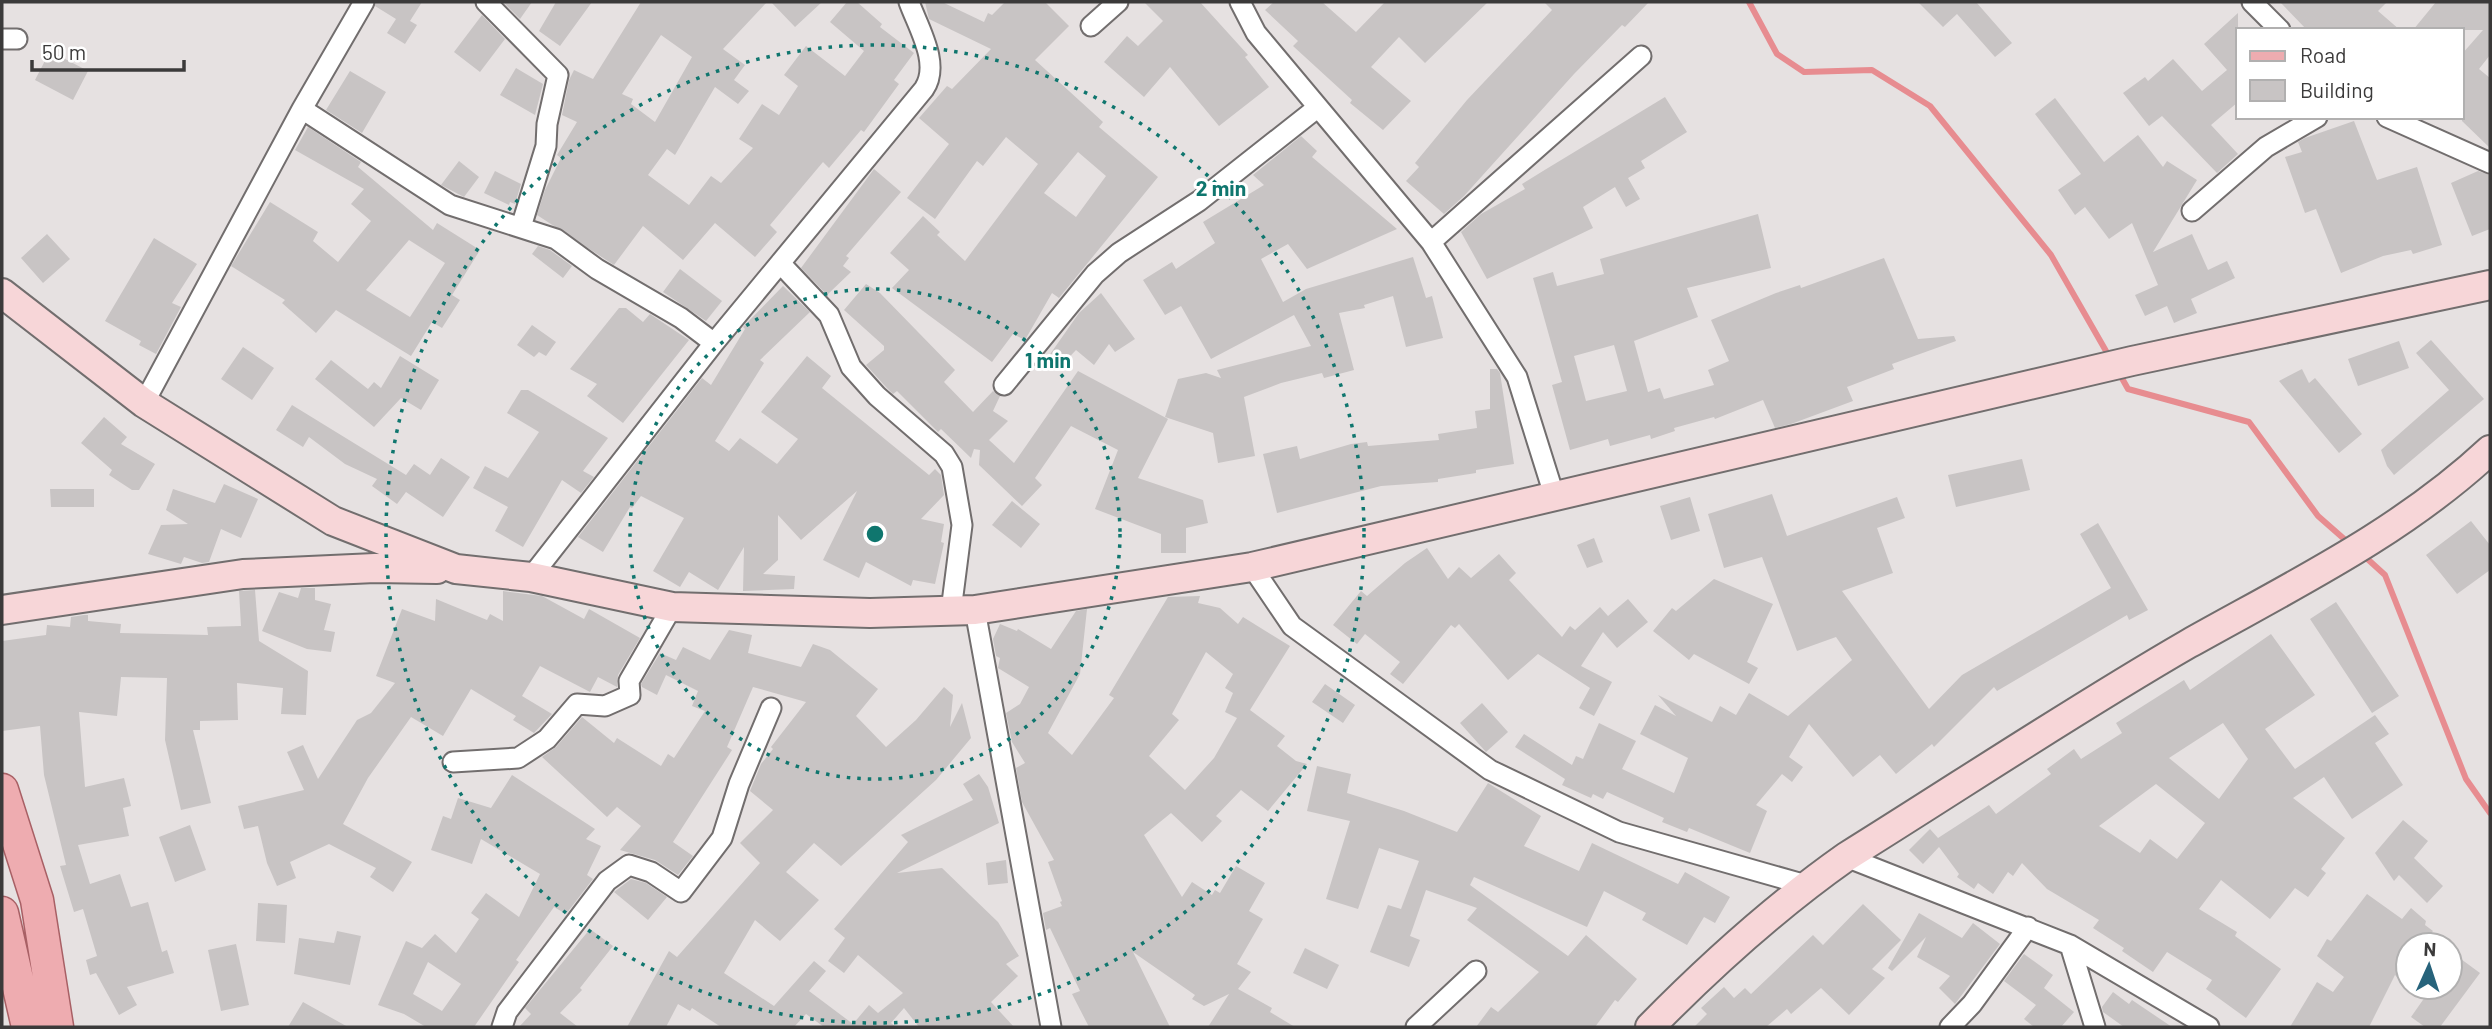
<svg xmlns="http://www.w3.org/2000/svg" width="2492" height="1029" font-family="Barlow,sans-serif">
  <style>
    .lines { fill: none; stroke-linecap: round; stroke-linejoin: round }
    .stream { stroke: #e78c90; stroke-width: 6 }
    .building { fill: #c8c4c4; fill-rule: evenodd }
    .street-casing { stroke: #726e6e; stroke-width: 23 }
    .secondary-casing { stroke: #726e6e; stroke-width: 32 }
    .primary-casing { stroke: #a86065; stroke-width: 35 }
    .street { stroke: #fff; stroke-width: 19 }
    .secondary { stroke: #f7d6d8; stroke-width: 28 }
    .primary { stroke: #eeacb0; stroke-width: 32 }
    .ring { fill: none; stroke: #0f766e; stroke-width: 3.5; stroke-dasharray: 3.5 7 }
    .centre { fill: #0f766e; stroke: #fff; stroke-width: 3.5 }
    .ring-label { font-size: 21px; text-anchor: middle; font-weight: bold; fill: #0f766e; stroke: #fff; stroke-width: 6; stroke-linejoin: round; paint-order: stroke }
  </style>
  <rect width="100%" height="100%" fill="#e6e1e1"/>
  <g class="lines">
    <!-- stream -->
    <path class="stream" d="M1749,2l28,52 27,18 68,-2 58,36 121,149 59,103
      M2119,373l9,16 121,33 69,94 33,29
      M2362,554l23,21 81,204 24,34"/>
  </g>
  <!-- building -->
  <path class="building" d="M376,2h46l-12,19 7,4 -12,19 -18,-11 9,-14 -21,-13z
    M503,2h29l-12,17z
    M556,2h36l-32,44 -21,-15z
    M641,2h126l-44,47 22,16 -11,15 15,11 -11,13 -23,-17 -40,68 -8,-6 -19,26 41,30 22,-29 10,7 32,-35 -14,-9 23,-35 17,11 19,-29 -14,-11 22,-29 39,30 19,-25 -34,-29 17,-20h10l25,22 -2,3 34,26 -20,27 5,4 -35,48 -3,-2 -32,38 -6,-6 -53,63 7,7 -22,25 -40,-34 -32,37 -40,-34 -29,39 -77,-50 8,-25 16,-32 -4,-3 20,-33 -15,-7 7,-35 5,-10 19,9zM661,35l31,22 -37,65 -24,-18 2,-5 -11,-5z
    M771,2h51l-27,25z
    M925,2h17l42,20 4,-9 4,2 13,-13h40l24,24 -34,34 68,62 -4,5 59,50 -99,121 -7,-5 -27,47 -12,-6 -21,28 -100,-74 17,-18 -19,-17 33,-37 17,16 -3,3 28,26 73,-97 -32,-27 -23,29 -6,-5 -42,58 -28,-21 42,-54 -30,-26 28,-32 5,3 39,-40 -62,-30zM1078,152l28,24 -30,41 -32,-24z
    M1144,2h56l48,53 -3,2 24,30 -50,39 -49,-59 -26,30 -40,-35 23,-26 11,10 25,-25z
    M1274,2h48l34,30 29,-30h103l-63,61 -26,-26 -28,30 40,34 -28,29 -33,-27 2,-3 -59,-54 5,-5 -33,-31z
    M1544,2h105l-24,25 -3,-2 -48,49 -110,122 -20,18 -38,-33 13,-14 -4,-4 52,-63 85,-90z
    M1918,2h58l36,41 -17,14 -38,-43 -14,13z
    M2280,2h107l-9,9 22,19h-93z
    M2436,2h54v53l-11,14 11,9v70l-28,-27v-67l21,-24h-70z
    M2238,13v89l-27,23 27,29 -21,19 -55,-57 -13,10 -26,-33 22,-16 3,4 25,-22 29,32 25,-21 -23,-26z
    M482,15l23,24 -25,33 -26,-20z
    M50,51l38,20 -15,29 -38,-20z
    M516,68l27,16 -8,31 -35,-20z
    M350,71l36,21 -24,41 -36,-23z
    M1665,97l22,35 -46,29 4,7 -17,10 12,21 -14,8 -11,-20 -32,20 10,21 -106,51 -26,-47 20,-18 44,-25 -3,-5 21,-13z
    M2055,98l49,64 34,-27 25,32 4,-6 30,19 -44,72 39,-18 16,36 19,-9 8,17 -44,21 6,14 -23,10 -7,-17 -22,10 -10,-21 23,-10 -26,-62 -23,16 -24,-32 -10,8 -17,-25 23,-16 -46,-60z
    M2354,121l23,59 40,-13 25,78 -29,9 -2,-4 -28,6 -42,17 -25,-64 -11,4 -20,-56 17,-5 -4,-10 7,-4z
    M308,127l53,35 -3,5 75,63 4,-7 43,27 -28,45 8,5 -18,28 -10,-6 -21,34 -75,-46 -20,23 -34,-30 3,-3 -54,-34 39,-64 48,30 -5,9 25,21 33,-41 -20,-17 13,-15 -69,-39zM409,240l36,23 -35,54 -44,-27z
    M1301,136l16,15 -5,6 85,72 -90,40 -19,-25 -27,15 22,43 23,-13 107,-32 13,41 6,-2 11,42 -37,9 -13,-51 -29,9 1,3 -26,5 15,57 -30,8 -2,-5 -41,10 -37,14 11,59 -37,7 -5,-30 -48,-16 13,-38 28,-6 15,5 -4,-8 94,-24 -17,-31 -83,44 -30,-53 -16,9 -22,-35 29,-18 4,7 39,-26 -12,-21 61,-37 -11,-10z
    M459,161l20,16 -15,20 -23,-12z
    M874,169l27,23 -55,64 3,2 -6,8 8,6 -24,23 -26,-27z
    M495,171l26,13 -6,20 -5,-2 -1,3 -25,-12z
    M2478,171l12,4v54l-18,7 -21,-53z
    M1758,214l13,54 -84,20 11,29 -64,24 14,51 12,-4 4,11 50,-14 -6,-15 21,-9 -18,-41 65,-27 24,-8 1,3 83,-30 34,81 36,-3 2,5 -64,23 2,5 -47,18 6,14 -62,23 -16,4 -12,-28 -48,19 -1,-2 -40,11 1,3 -24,8 -1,-4 -40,11 -2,-7 -38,11 -18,-65 10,-3 -29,-104 20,-6 4,14 47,-12 -4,-15zM1614,345l13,46 -41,10 -12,-45z
    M47,234l23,25 -27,24 -22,-25z
    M154,238l43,26 -25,39 9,4 -25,47 -17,-9 2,-4 -36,-20z
    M538,246l12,4 22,16 -9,12 -31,-24z
    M680,269l42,32 -16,20 -43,-29z
    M866,284l14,9 75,77 -11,12 29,30 20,-21 7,5 -7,15 15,10 -19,19 25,23 64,-92 90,48 -30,59 65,22 5,23 -22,5v25h-25v-19l-66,-25 23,-59 -47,-24 -36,52 7,7 -20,21 -43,-41 1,-15 -6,-1 -3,9 -30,-29 -3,3 -41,-41 -4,3 -7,-7 -20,-22 18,-15v-4l-40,-36z
    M783,286l27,26 -50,48 4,3 -49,78 14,10 11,-13 37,26 21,-25 -37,-27 46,-56 24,20 -9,12 107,87 6,-6 6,6 3,20 -23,24 23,5 -3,18 3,1 -9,41 -22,-4 -2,6 -45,-24 -7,16 -36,-18 34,-69 -56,49 -23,-25v45l-15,14 32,2 -1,13 -51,2 1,-44 -26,43 -29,-18 -9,15 -27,-16 31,-53 -43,-22 -9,12 -2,-1 -27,45 -25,-15 124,-159 9,7 34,-56 -2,-2z
    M1101,293l34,46 -20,13 -6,-8 -15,21 -18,-15 -18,19 -12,-9 33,-47z
    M619,308h7l17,14 7,-8 39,26 -66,83 -36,-27 10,-12 -27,-15z
    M532,325l24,17 -10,14 -7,-4 -5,5 -17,-12z
    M2431,340l53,59 -90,76 -7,-9 -6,-16 68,-60 -33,-37z
    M2399,341l10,27 -51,18 -10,-27z
    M243,347l31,21 -22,32 -31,-21z
    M400,356l39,24 -18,30 -20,-12 -27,29 -59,-48 16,-19 37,29 6,-7 7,6z
    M1490,369h7l3,4 14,91 -38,6v3l-38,6v3l-57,4 -104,27 -14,-59 34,-8 3,13 51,-15 16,-2 1,4 71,-6 -1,-6 39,-6 -2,-17 15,-2z
    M2302,369l7,14 6,-5 47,56 -23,19 -60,-72z
    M521,390h7l80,48 -25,33 11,6 -13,16 -19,-13 -39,67 -28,-16 13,-24 -35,-19 12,-22 23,12 31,-46 -32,-19z
    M292,405l114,70 8,-11 16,11 11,-17 29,19 -27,40 -37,-25 -9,12 -25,-18 5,-7 -32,-15 -36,-27 -6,10 -27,-17z
    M104,417l23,20 -6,7 34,20 -16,26h-7l-23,-15 3,-5 -31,-27z
    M2022,459l8,31 -74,17 -8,-32z
    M224,484l34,15 -17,39 -20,-9 -12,33 -7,1 -18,-6 -3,7 -33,-10 13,-29 27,-1 -22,-14 7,-21 42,14z
    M50,489h44v18h-43z
    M1772,494l15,42 110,-39 8,21 -28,10 16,45 -51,18 87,118 33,-34 149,-87 -31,-54 18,-11 50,87 -19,10 -2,-5 -130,76 -3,-4 -60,60 -2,-3 -36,30 -16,-19 -27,22 -44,-53 -20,33 14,10 -11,15 -10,-8 -26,31 11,6 -17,42 -61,-25 -2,4 -25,-10 2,-4 -57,-26 -4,7 -10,-5 -2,4 -29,-13 3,-6 -50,-32 9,-13 48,31 4,-9 7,3 16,-36 37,18 -14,28 52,24 14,-35 -48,-24 15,-29 21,11 -18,-21 54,27 8,-16 16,9 13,-22 39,23 64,-56 -16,-23 -39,14 -35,-94 -38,11 -16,-54z
    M1690,497l10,34 -29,9 -11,-34z
    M1012,501l28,23 -19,24 -29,-23z
    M2471,521l19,24v25l-33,24 -31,-39z
    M1594,538l9,24 -16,6 -10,-23z
    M1427,548l21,31 11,-12 12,11 28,-24 17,19 -7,7 53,57 8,-11 5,4 25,-23 8,9 20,-17 20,23 -31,26 -14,-16 -22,34 31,16 -18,34 -15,-8 11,-20 -52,-34 -30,26 -49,-56 -4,4 -4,-3 -48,59 -13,-10 10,-12 -35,-28 -8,10 -24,-19 28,-34 6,5 38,-33z
    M1714,579l59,25 -26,58 11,6 -9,16 -55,-30 -5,6 -36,-29 19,-23 4,3z
    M301,588h14v12l16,4 -7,26 11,2 -4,20 -24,-3 -45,-18 17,-39 19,6z
    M255,590l4,51 49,30 -2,44 -25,-1 2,-26 -46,-5 1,37 -38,1v9h-7l18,73 -30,7 -16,-70 2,-62 -46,-1 -4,39 -38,-4 6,75 39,-9 7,28 -8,2 6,28 -51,9 12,39 30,-10 11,33 17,-5 14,50 5,-2 7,23 -47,14 10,18 -18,10 -23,-42 -6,2 -4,-15 11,-4 -14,-47 -9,3 -14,-46 6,-1 -22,-90 -4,-49 -38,5v-90l44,-6 1,-10 23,2 1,-10 13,-2h4v6l33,3 -1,9 88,2 -1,-8 34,-1 -2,-35z
    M503,591l39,5 42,23 5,-10 51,29 -22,37 -1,12 -19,-10 -8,15 -50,-26 -18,30 30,18 -18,19 -21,-13 3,-4 -45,-27 -28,47 -32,-19 -43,61 -25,46 69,38 -19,30 -23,-15 6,-9 -47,-24 -39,18 6,16 -19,8 -10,-23 -9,-37 -14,3 -6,-23 66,-16 -17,-38 16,-7 15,34 39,-59 14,-7 24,-30 -19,-7 26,-67 33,12 1,-22 51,21 3,-6 13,7z
    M1200,596l-2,7 22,5 18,16 5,-7 47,29 -40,64 35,26 -8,10 19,15 11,3 -39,47 -27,-21 -25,26 6,5 -20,21 -31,-29 -27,22 38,62 10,-15 20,13 3,-5 5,3 16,-27 29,17 -16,28 14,8 -26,45 14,8 -13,17 34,19 -2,4 25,15h-87l21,-33 -25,12 -12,-7 3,-4 -62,-43 37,75h-81l-17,-33 8,-3 -30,-63 -4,2 -3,-17 19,-7 -2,-4 2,-1 -14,-39 6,-2 -32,-58 -6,-34 9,-5 -13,-21 -6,-29 14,-9 9,-17 -31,-19 2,-10 -4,-2 -3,-17 7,-15 17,7 1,-2 33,20 25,-38 11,-2 -7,65 -32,59 24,22 42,-57 -5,-3 59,-98zM1206,652l27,22 -8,14 8,5 -8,19 12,6 -23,40 -29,32 -36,-34 30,-36 -7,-6z
    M2336,602l63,94 -27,17 -62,-94z
    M729,630l23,5 -4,18 53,14 12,-23 17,6 48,39 -22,27 30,31 30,-27 28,-33 9,8 -3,32 12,-24 9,35 -35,42 -95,86 -27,-23 -28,29 33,28 -39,41 -25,-21 -31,53 50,33 40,-45 12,10 -17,20 44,33 16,-19 9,8 25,-20 -45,-38 -14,18 -16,-12 17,-23 -11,-9 74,-87 -7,-7 72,-35 -10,-16 16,-10 9,13 11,36 -102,50 45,-5 56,54 21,34 -13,8 12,12 -27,26 23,25h-95l-15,-19 -13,15 5,4h-72l-18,-13 -12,13h-73l-29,-19 -2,3 -12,-7 -12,23h-39l42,-76 8,6 83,-94 -20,-20 33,-33 -23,-19 11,-27 12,-15 -2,-2 35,-45 -53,-15 -26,60 5,3 -59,92 20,14 -15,19 -23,-15 -35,-10 21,-24 -24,-19 -10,10 -65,-60 14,-10 26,-30 32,26 3,-5 44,28 7,-12 6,4 31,-47 -13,-5 6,-15 -32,-16 -9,20 -15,-8 -1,-3 19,-31 16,7 7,-13 27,13z
    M2271,634l44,61 -50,34 30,40 80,-54 14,19 -14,9 28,42 -51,34 -28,-42 -31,21 52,40 -24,31 5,4 -18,24 -13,-9 -25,31 -49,-39 -22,29 38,23 -2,4 46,33 -35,49 -40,-29 6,-9 -45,-28 -14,20 -31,-21 2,-3 -31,-20 6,-8 -52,-31 -25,-26 -9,13 -5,-4 -15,22 -15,-11 -4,6 -17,-12 2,-3 -20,-27 -16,17 -14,-14 21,-21 8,9 51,-33 7,9 55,-40 -4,-5 27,-20 7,10 41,-26 -6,-10 68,-43 6,10zM2223,723l25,36 -29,40 -50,-41zM2156,784l49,39 -28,36 -27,-20 -10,14 -41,-27z
    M1325,684l30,21 -12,18 -31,-21z
    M1482,703l26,29 -22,20 -26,-29z
    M1317,766l34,8 -4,19 57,18 53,21 31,-49 53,33 -17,30 55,25 13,-28 86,41 7,-12 45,25 -15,26 -11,-6 -17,28 -45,-25 4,-7 -42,-22 -17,36 -113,-50 -4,8 98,71 18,-21 51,44 -19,23 -3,-2 -20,27h-119l15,-20 7,5 41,-40 -72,-52 10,-12 -51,-18 -16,46 10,4 -11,27 -39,-15 18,-47 13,4 18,-48 -40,-13 -21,61 -32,-10 24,-78 -43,-10z
    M512,775l83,54 -9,10 15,7 -14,29 6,4 -27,35 -12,-7 -38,53 3,2 -45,65h-48l-22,-13 -26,-9 28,-64 16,7 13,-14 21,19 23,-34 -8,-6 15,-20 33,24 21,-43 -59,-35 -9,25 -41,-14 12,-34 8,3 7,-21 33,10zM428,962l33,22 -19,27 -29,-17z
    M2403,820l25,21 -14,17 29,28 -16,17 -28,-28 -5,6 -19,-28z
    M190,825l16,45 -31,12 -16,-45z
    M1006,860l2,23 -20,2 -2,-22z
    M631,879l15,4 21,14 -19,23 -34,-28z
    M2367,894l35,25 9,-11 15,13 -1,4 8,6 -12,14h-13v12l-11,20 -2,-2 -26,52h-79l27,-45 16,10 11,-15 -27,-21 10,-17 4,2z
    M258,903l29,2 -2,38 -29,-2z
    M1863,904l38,36 -29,29 13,9 -36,37 -28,-27 -30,26 -4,-5 -21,18h-72l13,-13 -6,-6 23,-21 10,11 11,-10 6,6 62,-59 10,10z
    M1919,913l43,25 11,-15 27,21 -45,60 -16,-16 11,-12 -33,-19 9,-20 -34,34 -4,-3z
    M590,929l23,17 -33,42 2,2 -22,23 18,14h-59l12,-13 -6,-6z
    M337,931l24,5 -11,49 -56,-11 5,-36 35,5z
    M236,944l13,61 -28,6 -13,-61z
    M1305,948l34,17 -12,24 -34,-16z
    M2450,951l30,22 -40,54h-15l-14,-10 21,-30h18z
    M2024,954l29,21 -9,13 30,24 -13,15h-27l-10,-8 12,-14 -32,-24z
    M2113,992l16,12 3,-4 40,27h-48l-21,-15 -1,-5z
    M303,1002l45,25h-60z"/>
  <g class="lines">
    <!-- street casing -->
    <g class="street-casing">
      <path id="street" d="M486,2l72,73 -11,49 -1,22 -25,81
        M1240,2l16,31 175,209 86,135 38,121
        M2252,2l28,28
        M1091,26l27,-24
        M2,39h15
        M302,109l148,96 106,34 41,30 84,49 33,25
        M2387,117l103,46
        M2192,211l74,-64 51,-30
        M1431,242l210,-186
        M780,263l49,52 22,52 26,29 67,58 8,13 10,58 -11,86
        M1004,385l91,-111 24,-21 80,-52 118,-93
        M144,403l158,-294 62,-107
        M1252,567l40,59 198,144 129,62 187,53
        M531,577l183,-234 210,-254c17,-25 -6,-62 -15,-87
        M975,610l76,417
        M453,762l65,-4 29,-19 30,-35 28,2 25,-11 -1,-14 43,-74
        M1846,857l224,88 139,82
        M2070,945l25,82
        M502,1027l5,-15 100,-131 22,-16 22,7 30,20 41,-54 17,-54 32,-76
        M1416,1027l60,-56
        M1950,1027l22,-23 56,-77"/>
    </g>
    <!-- secondary casing -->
    <g class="secondary-casing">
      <path id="secondary" d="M2,293l142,110 189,118 123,48 75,8 141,30 198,6 105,-3 277,-43 880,-206 358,-76
        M2,610l241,-36 132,-6 62,1
        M1650,1027c60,-61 125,-120 196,-170 114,-71 226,-146 342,-213 105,-59 213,-111 302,-194"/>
    </g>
    <!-- primary casing -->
    <g class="primary-casing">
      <path id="primary" d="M2,790l35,110 20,127
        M2,913l26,114"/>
    </g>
    <!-- street -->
    <use href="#street" class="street"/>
    <!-- secondary -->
    <use href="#secondary" class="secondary"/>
    <!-- primary -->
    <use href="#primary" class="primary"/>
  </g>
  <!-- distance rings -->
  <g class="ring">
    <circle cx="875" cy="534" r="245"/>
    <circle cx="875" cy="534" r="489"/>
  </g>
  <circle cx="875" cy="534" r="10" class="centre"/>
  <g class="ring-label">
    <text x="1221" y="196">2 min</text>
    <text x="1048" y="368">1 min</text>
  </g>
  <!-- border -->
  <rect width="2492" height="1029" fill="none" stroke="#3b3a3a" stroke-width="7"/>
  <!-- legend -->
  <rect x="2236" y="28" width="228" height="91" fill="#ffffff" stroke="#b1b0b0" stroke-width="2"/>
  <rect x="2250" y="51" width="35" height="10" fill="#eeacb0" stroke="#b1b0b0" stroke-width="2"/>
  <text x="2300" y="63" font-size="21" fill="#3b3a3a">Road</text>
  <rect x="2250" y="80" width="35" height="21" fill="#c8c4c4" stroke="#b1b0b0" stroke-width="2"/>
  <text x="2300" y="98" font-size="21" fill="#3b3a3a">Building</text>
  <!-- north arrow -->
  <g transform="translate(2429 966) rotate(3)"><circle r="33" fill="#ffffff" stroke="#b1b0b0" stroke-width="2"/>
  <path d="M0-5L12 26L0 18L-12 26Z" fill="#27637b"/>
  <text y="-10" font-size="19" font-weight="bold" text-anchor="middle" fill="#3b3a3a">N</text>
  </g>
  <!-- scale -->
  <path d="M32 60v10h152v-10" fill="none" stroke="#3b3a3a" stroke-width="3.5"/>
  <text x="42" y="60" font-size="21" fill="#3b3a3a" stroke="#ffffff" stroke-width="5" paint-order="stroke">50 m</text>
</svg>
